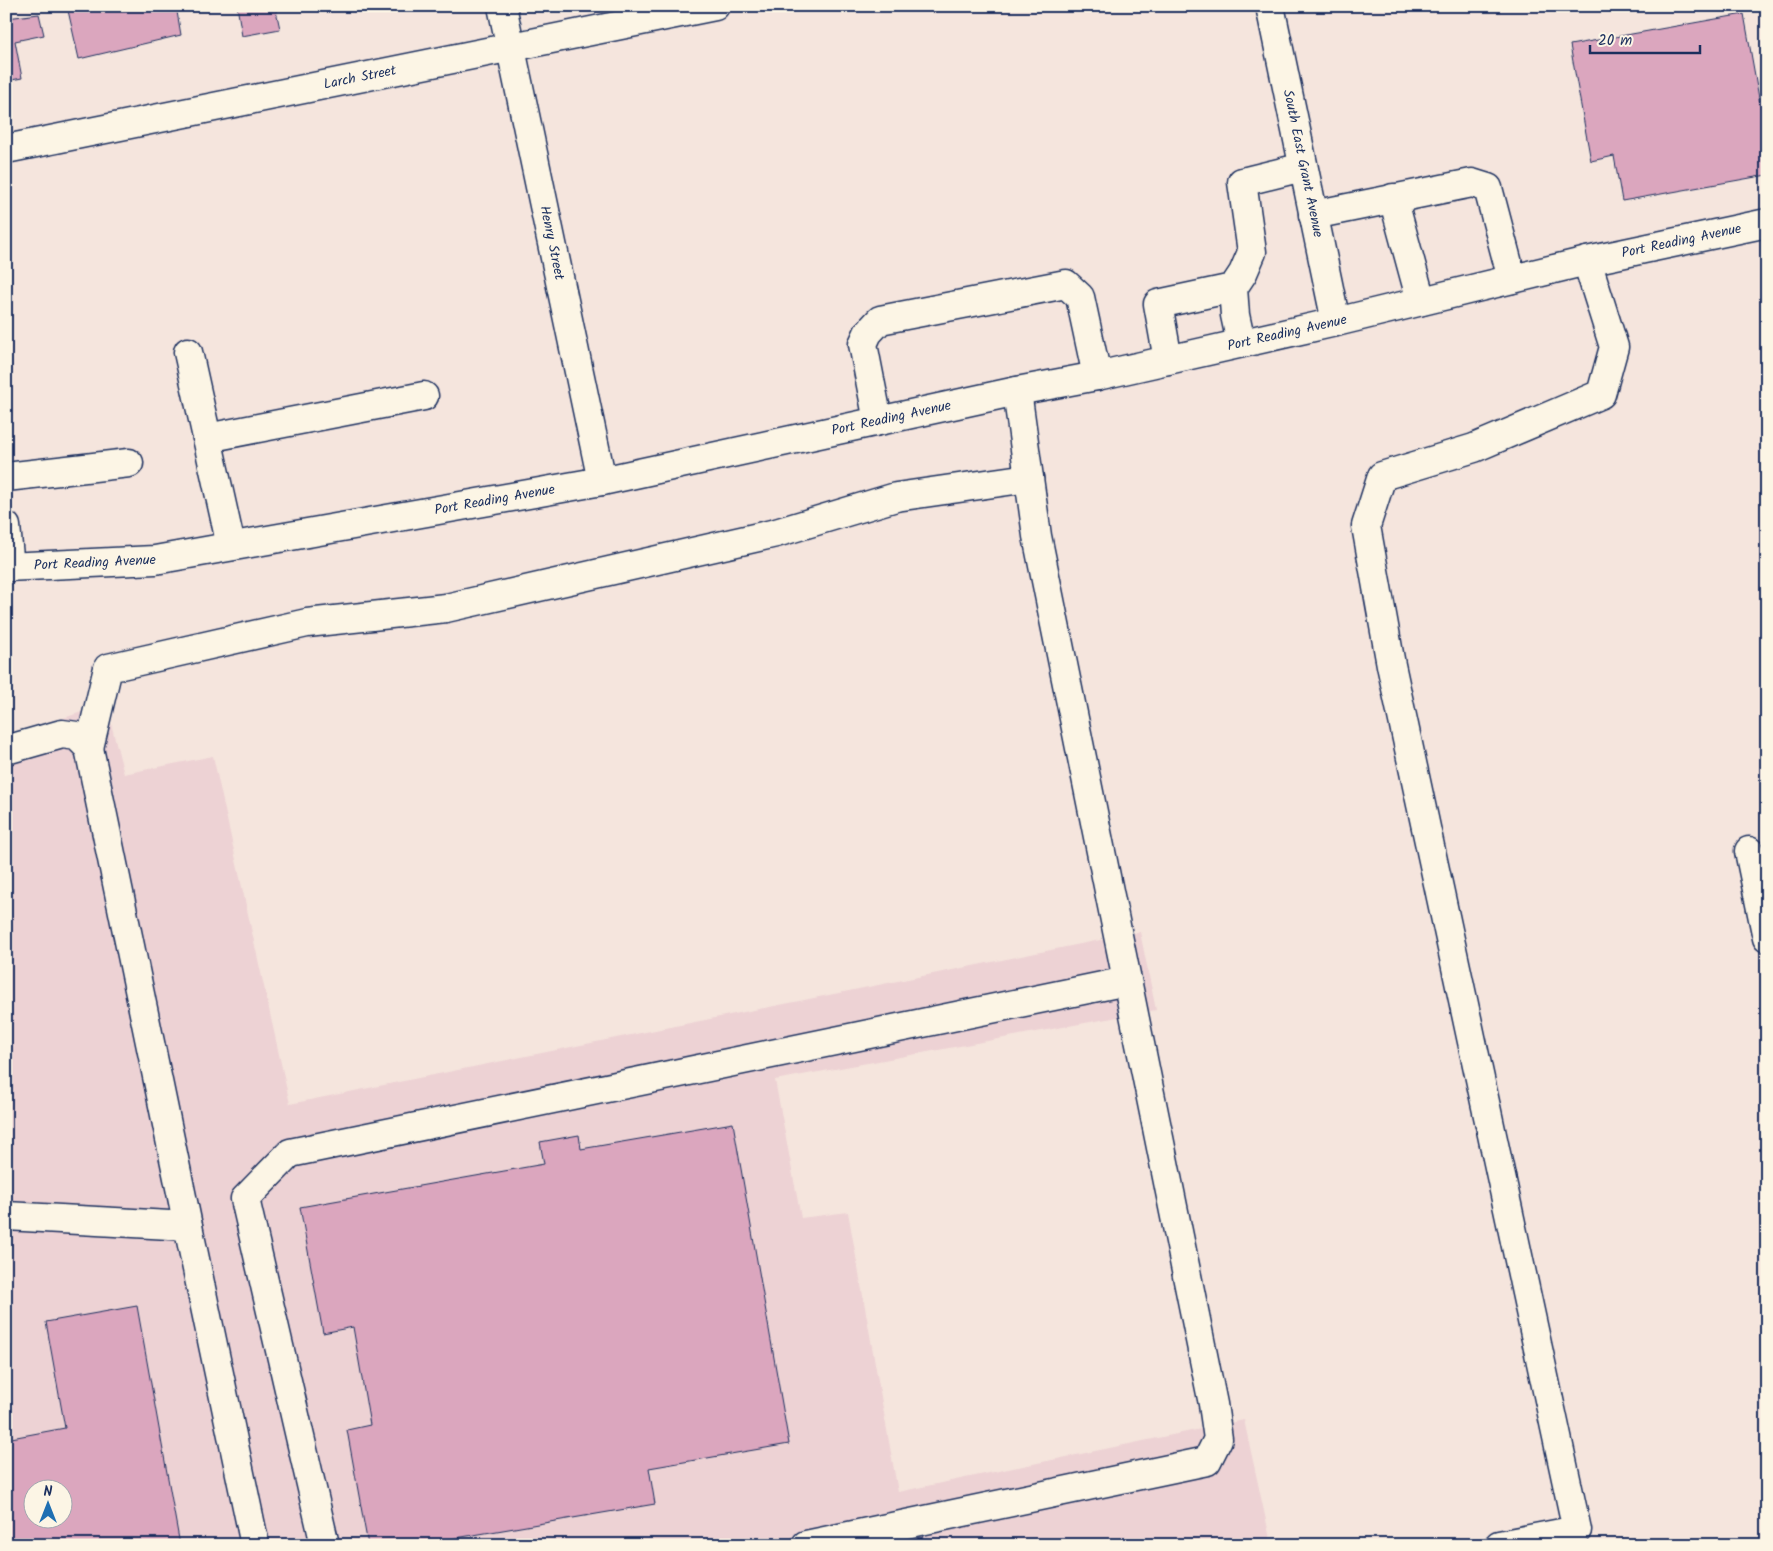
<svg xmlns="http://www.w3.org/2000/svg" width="1773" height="1551" font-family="Kalam,sans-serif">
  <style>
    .built { fill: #edd2d4; fill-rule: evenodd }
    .building { fill: #dba6be; stroke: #1b2f5e; fill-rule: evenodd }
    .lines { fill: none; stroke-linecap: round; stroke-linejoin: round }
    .minor-casing { stroke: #1b2f5e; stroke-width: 31 }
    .minor { stroke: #fcf5e5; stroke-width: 28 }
    .labels { text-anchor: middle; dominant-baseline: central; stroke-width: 4; stroke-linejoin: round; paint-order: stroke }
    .street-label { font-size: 14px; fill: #1b2f5e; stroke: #fcf5e5 }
  </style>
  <rect width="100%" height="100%" fill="#f5e5dd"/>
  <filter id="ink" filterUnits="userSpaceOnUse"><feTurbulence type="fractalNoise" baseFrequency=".02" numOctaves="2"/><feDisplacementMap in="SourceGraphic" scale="10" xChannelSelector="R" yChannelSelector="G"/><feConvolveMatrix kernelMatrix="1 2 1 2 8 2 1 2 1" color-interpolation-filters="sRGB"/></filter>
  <g filter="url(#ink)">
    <!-- built -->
    <path class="built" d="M106,704l18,70 89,-18 77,348 850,-172 16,78 -381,70 26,138 47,-6 50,280 346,-72 27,123 -11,2h-1254v-808zM32,1488h30v30h-30z"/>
    <!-- building -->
    <path class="building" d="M67,6h109l5,29 -102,24z
      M237,6h38l5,23 -38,7z
      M39,14l5,21 -29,6 7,37 -16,3v-65l1,2z
      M1744,14l23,129v32l-145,26 -8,-45 -23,5 -21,-116z
      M733,1123l56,321 -140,24 6,36 -240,41h-47l-21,-115 23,-5 -17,-98 -30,6 -23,-126 244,-43 -4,-22 39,-7 2,14z
      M137,1306l43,239h-174v-106l59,-11 -19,-106zM32,1488h30v30h-30z"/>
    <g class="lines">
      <!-- minor casing -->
      <g class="minor-casing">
        <g id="minor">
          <path id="s1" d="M502,6l100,475"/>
          <path id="s2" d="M1270,6l66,316"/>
          <path id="s3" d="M6,149l709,-143"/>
          <path d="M1393,198l28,103"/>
          <path d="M1313,215l159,-32 16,5 24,91"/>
          <path d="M1241,343l-6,-28 -2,-27 10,-15 9,-21 -10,-70 61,-15"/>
          <path d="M188,352l43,194"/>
          <path d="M1168,360l-10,-56 75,-16"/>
          <path d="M878,421l-15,-77 5,-11 12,-13 186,-36 14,13 17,79"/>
          <path d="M207,438l217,-42"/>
          <path d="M6,477l123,-14"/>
          <path d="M6,526l4,41"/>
          <path id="s4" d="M6,567l149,-7 447,-79 415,-90 80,-15 239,-54 251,-61 180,-38"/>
          <path d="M89,748l19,-80 199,-45 139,-15 330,-75 120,-36 133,-19"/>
          <path d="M6,750l56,-16 15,2 12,12 99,478"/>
          <path d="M1749,851l18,87"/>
          <path d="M6,1216l182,10 67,319"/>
          <path d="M325,1545l-80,-346 45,-46 837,-172"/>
          <path d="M806,1545l401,-84 11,-22 -5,-35 -176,-868 -20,-145"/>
          <path d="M1499,1545l78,-15 -186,-865 -25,-139 16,-50 92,-28 127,-54 13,-47 -27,-86"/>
        </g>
      </g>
      <!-- minor -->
      <use href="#minor" class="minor"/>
    </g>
  </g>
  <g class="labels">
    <!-- street labels -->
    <g class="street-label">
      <text stroke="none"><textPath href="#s3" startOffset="361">Larch Street</textPath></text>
      <text stroke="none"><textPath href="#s2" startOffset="161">South East Grant Avenue</textPath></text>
      <text stroke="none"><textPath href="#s4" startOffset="1709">Port Reading Avenue</textPath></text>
      <text stroke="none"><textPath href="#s1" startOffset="242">Henry Street</textPath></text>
      <text stroke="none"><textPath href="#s4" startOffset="1304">Port Reading Avenue</textPath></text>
      <text stroke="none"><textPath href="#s4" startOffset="899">Port Reading Avenue</textPath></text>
      <text stroke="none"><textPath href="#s4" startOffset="494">Port Reading Avenue</textPath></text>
      <text stroke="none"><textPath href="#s4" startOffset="89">Port Reading Avenue</textPath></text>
    </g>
  </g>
  <!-- margin -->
  <rect width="1773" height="1551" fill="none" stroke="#fcf5e5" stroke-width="25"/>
  <rect x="12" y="12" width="1748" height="1526" fill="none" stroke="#1b2f5e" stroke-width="2" filter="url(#ink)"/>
  <!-- north arrow -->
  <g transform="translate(48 1504)"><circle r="24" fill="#fcf5e5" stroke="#a2a6af"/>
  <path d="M0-4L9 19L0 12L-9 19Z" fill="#1f6fb2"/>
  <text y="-8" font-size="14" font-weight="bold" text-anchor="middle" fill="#1b2f5e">N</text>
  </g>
  <!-- scale -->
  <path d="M1590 45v8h110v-8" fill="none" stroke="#1b2f5e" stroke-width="2.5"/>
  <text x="1598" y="45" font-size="15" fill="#1b2f5e" stroke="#fcf5e5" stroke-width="4" paint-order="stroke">20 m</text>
</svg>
